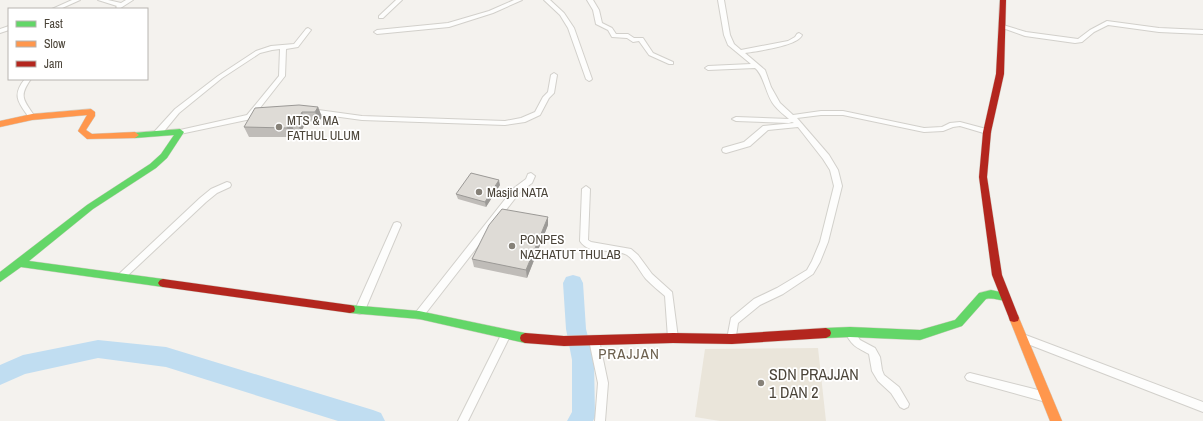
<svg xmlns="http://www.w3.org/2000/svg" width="1203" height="421" font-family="'Archivo Narrow',sans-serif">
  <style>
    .education { fill: #eae5da }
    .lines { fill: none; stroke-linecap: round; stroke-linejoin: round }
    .river { fill: #c0ddf1; fill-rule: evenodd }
    .street-casing { stroke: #d2d0cb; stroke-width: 2 }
    .fast-casing { stroke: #d3cfc5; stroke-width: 1 }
    .slow-casing { stroke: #d3cfc5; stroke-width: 1 }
    .jam-casing { stroke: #d3cfc5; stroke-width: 1 }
    .street { fill: #fdfdfc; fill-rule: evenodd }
    .fast { fill: #63d668; fill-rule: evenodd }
    .slow { fill: #ff974d; fill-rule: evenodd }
    .jam { fill: #b3261e; fill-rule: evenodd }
    .wall { fill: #bfbcb8 }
    .shaded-wall { fill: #9b9996 }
    .building { fill: #dedbd6; stroke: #9b9996 }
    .poi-dot { fill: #868178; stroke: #fff; stroke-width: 1.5 }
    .labels { text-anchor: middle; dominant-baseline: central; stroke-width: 3.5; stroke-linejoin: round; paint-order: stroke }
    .poi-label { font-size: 13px; fill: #4b4439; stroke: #fff; text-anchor: start }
    .quarter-label { font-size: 15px; letter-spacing: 1px; fill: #6e6250; stroke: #fff }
    .near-poi-label { font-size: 16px; fill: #4b4439; stroke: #fff; text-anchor: start }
  </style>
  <rect width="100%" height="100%" fill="#f4f2ee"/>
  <!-- education -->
  <path class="education" d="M818,348l8,73h-106l-25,-4 10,-68z"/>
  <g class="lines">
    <!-- river -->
    <path class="river" d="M573,275l7,2 3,6 3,46 8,31 1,57 -2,4h-26l5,-9v-52l-6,-31 -3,-46 3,-6z
      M98,340l68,7 207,63 8,3 4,8h-47l-172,-54 -68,-9 -73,16 -25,11v-20l23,-10z"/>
    <!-- street casing -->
    <g class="street-casing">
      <path id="street" d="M72,0h8l-20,9h-8z
        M98,0h10l13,3 5,-3h7l-14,9 -3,-2 1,-1z
        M396,0h6l-19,18h-4v-2z
        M514,0h8l-29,13 -44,14 -72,7 -3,-2 3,-2 71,-7 41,-12z
        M544,0h6l14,13 10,15 18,51 -1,1 -2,1 -3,-2 -18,-51 -8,-13z
        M587,0h6l6,10 3,13 10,5 4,6h12l6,4h9l10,15 20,9v2h-4l-20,-9 -10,-14 -6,1 -6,-4 -15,-1 -4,-7 -12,-6 -3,-14z
        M718,0h6l6,35 4,9 7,6 47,-9 7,-4 2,-3 2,-1 3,2c-4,11 -45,16 -57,18l20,17 6,17 9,16 13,12 28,-4h22l81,17 18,-1 8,-4 10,-1 30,8 1,2 -4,2 -27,-8 -7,1 -10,4 -19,1 -81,-17h-22l-24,3 32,37 9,15 4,16 -14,56 -8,20 -7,12 -30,20 -23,11 -22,18 -3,19 -3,1 -3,-1 -2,-3 4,-21 23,-19 23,-11 30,-18 5,-9 8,-19 14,-56 -4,-16 -7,-11 -25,-32 -30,3 -18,16 -24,7 -3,-1 -1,-2 1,-2 21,-6 19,-16 31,-3 -2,-1 -3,1 -53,-2 -4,-2 4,-2 53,2c-5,-4 -11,-9 -15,-14 -8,-10 -10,-30 -19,-37l-47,2 -3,-2 3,-2 43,-2 -23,-19 -4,-10z
        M1107,21l52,7 44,2v4l-44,-2 -51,-7 -14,7 -12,10 -7,1 -50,-7 -25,-9 3,-2 23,7 52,7 12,-9z
        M9,26v4l-9,3v-4z
        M308,28l3,2 -13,17 -12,2 -1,27 -29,37h5l1,2 -1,2 -81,17 -4,-2 4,-2 67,-15 32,-39 1,-27 -8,1 -12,3 -38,25 -43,35 -18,22h-6l-1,-2 1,-2 20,-22 43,-33 38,-25 15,-5 23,-2 12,-15z
        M554,73l3,2 -3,18 -5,5 -9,17 -15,7 -20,3 -143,-5 -51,-7 -3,-2 3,-2 51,7 143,5 16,-3 14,-6 8,-15 5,-5 3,-17z
        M25,79h6c-13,18 -7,21 4,38l-3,2h-2c-11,-16 -19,-23 -5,-40z
        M531,173l4,3 -3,7 -12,9 -98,126 -3,1 -3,-1 -2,-3 2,-3 98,-124 12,-9 2,-5z
        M227,182l3,1 1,2 -1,2 -13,6 -11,9 -81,76 -3,2 -3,-2 -1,-2 1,-2 81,-76 11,-9z
        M586,186l4,3 -2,51 3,2 40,7 7,6 14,19 20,18 6,46 -2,3 -3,1 -3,-1 -2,-3 -3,-42c-6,-5 -13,-11 -19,-17 -6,-7 -11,-19 -19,-24 -13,-8 -38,1 -47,-14l2,-52z
        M397,222l3,1 1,2 -36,85 -2,3 -3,1 -3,-1 -2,-3 38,-85 1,-2z
        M850,328l3,1 7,11 15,8 5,9 2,13 2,5 15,12 10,17 -1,3 -4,2 -4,-2 -9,-14 -13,-12 -6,-10 -3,-17c-13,-7 -17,-8 -24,-22l2,-3z
        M506,330l3,1 2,3 -43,87h-10l45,-90z
        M1023,334l180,68v10l-183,-71 -2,-3 2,-3z
        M594,336l3,1 2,3 9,43 -3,38h-10l3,-38 -9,-43 2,-3z
        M970,373l76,19 4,2 1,3 -1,3 -4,2 -76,-21 -3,-1 -2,-3 2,-3z"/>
    </g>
    <!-- fast casing -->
    <g class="fast-casing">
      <path id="fast" d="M180,129l4,3 -17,26 -11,10 -63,41 -64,52 134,18 3,1 2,3 -2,3 -3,1 -142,-20 -21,15v-10l87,-67 63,-41 11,-10 13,-19 -39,3 -3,-1 -1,-2 1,-2z
        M991,290l18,4 1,3 -1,3c-8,2 -15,-3 -23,-1l-24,27 -42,14 -70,-3 -24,1 -4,-2 -1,-3 1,-3 4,-2 24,-1 70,3 35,-10 24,-27z
        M350,305l69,6 106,22 4,2 1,3 -1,3 -4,2 -106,-24 -69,-6 -4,-1 -1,-3 1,-3z"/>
    </g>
    <!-- slow casing -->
    <g class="slow-casing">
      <path id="slow" d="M91,109l4,3v4l-9,14 6,4 43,-2 4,3 -4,3 -48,1 -9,-8 9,-16 -55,5 -32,7v-6l32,-7z
        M1014,314l4,1 1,3 43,103h-12l-41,-103 1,-3z"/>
    </g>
    <!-- jam casing -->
    <g class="jam-casing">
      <path id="jam" d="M1000,0h6l-2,74 -13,58 -4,45 15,98 17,43 -1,3 -4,1 -4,-1 -1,-3 -17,-43 -13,-98 4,-45 13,-58z
        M163,279l187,26 4,1 1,3 -1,3 -4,1 -187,-26 -3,-1 -2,-3 2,-3z
        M826,328l4,2 1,3 -1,3 -4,2 -94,6 -59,-1 -109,3 -39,-3 -4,-2 -1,-3 1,-3 4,-2 39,3 109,-3 59,1z"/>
    </g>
    <!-- street -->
    <use href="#street" class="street"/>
    <!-- fast -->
    <use href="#fast" class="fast"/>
    <!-- slow -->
    <use href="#slow" class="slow"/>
    <!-- jam -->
    <use href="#jam" class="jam"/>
  </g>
  <!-- wall -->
  <path class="wall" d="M318,107l4,10 -3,5h-13l-5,10h-6l-4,5h-42l-5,-10z
    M500,185l-14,22 -28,-8 -2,-5z
    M548,217v8l-21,53 -53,-11 -2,-8z"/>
  <!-- shaded-wall -->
  <path class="shaded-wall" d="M318,107l4,10 -3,5 -4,-10z
    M302,112l4,10 -5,10 -4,-10z
    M290,122l5,10 -4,5 -4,-9z
    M499,180l1,5 -14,22 -1,-5z
    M548,217v8l-21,53 -1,-8z"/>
  <!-- building -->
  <path class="building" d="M299,105l19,2 -3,5h-13l-5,10h-7l-3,6 -43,-1 11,-19z
    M471,173l28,7 -14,22 -29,-8z
    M502,209l46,8 -22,53 -54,-11 17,-34z"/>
  <!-- markers -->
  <g class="poi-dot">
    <circle cx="279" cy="127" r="4"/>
    <circle cx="479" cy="192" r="4"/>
    <circle cx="512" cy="246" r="4"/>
    <circle cx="761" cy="383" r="4"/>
  </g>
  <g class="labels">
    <!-- poi labels -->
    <g class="poi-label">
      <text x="287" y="120">MTS &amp; MA<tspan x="287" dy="15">FATHUL ULUM</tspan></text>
      <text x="487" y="192">Masjid NATA</text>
      <text x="520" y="239">PONPES<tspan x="520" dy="15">NAZHATUT THULAB</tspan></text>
    </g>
    <!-- quarter labels -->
    <g class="quarter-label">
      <text x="629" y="353">PRAJJAN</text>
    </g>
    <!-- near-poi labels -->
    <g class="near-poi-label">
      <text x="769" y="374">SDN PRAJJAN<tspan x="769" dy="18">1 DAN 2</tspan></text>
    </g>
  </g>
  <!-- legend -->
  <rect x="8" y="8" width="140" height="72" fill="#ffffff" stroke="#b7b4b0"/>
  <rect x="16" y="21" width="20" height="6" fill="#63d668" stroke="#b7b4b0"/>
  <text x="44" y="28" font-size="12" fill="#4b4439">Fast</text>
  <rect x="16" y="41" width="20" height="6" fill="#ff974d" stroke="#b7b4b0"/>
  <text x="44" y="48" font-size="12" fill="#4b4439">Slow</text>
  <rect x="16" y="61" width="20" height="6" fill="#b3261e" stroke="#b7b4b0"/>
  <text x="44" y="68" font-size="12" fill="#4b4439">Jam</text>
</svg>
